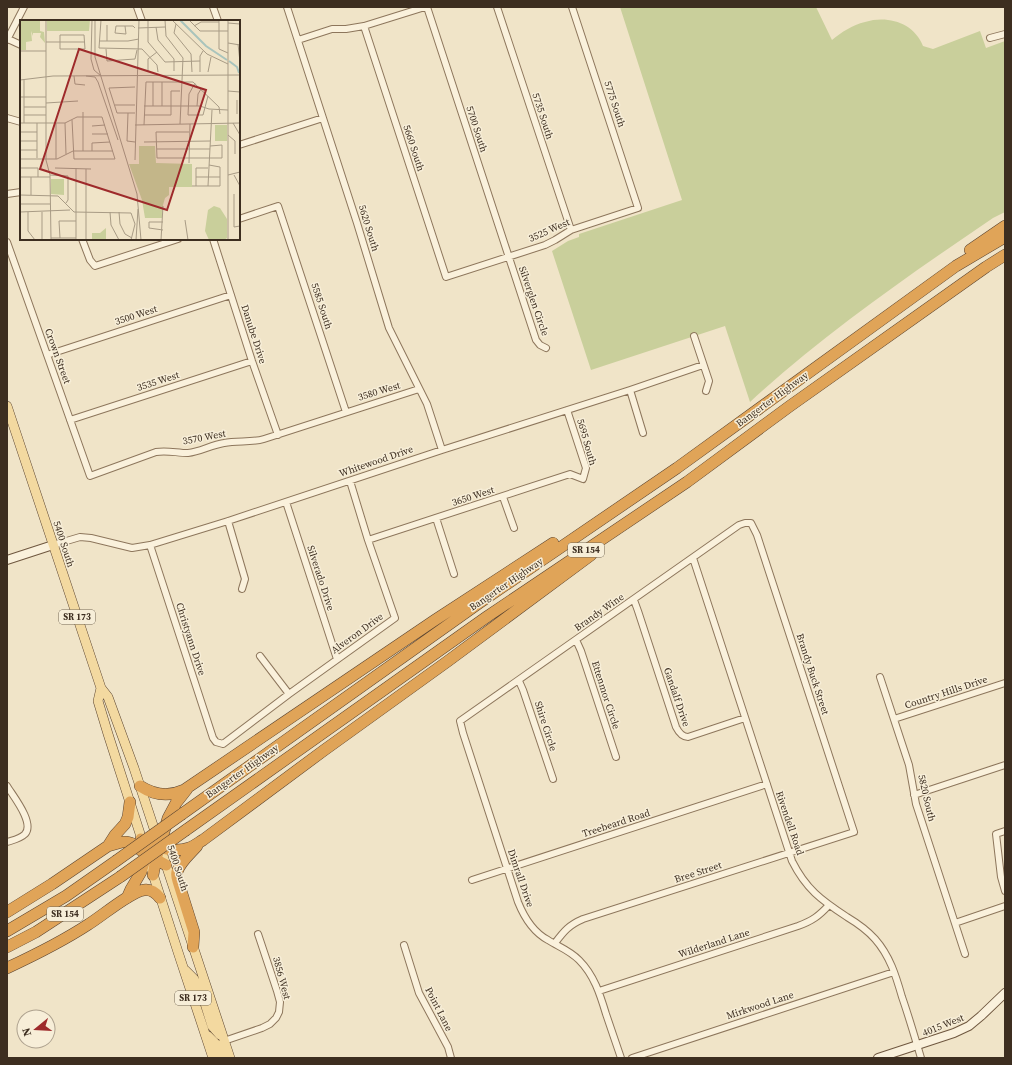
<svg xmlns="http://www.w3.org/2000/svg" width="1012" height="1065" font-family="'Source Serif 4',serif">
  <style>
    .green { fill: #c9cf9b }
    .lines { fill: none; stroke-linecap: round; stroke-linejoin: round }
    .street-casing { stroke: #8d765c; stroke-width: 8 }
    .secondary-casing { stroke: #6f573f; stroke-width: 10 }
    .primary-casing { stroke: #5b4430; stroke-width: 10 }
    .highway-casing { stroke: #5b4430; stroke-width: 12 }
    .street { stroke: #faf1dc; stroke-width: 6 }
    .secondary { stroke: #faf1dc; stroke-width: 8 }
    .primary { stroke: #f3d9a0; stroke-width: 9 }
    .highway { stroke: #e0a458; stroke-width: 11 }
    .highway-bridge-casing { stroke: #5b4430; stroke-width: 12; stroke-linecap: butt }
    .highway-bridge { stroke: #e0a458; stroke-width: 11 }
    .labels { text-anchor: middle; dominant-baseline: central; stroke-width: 3; stroke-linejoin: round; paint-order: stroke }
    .shield { fill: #f7eed8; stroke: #756857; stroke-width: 1 }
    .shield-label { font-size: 9px; font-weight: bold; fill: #3d2e20 }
    .street-label { font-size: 10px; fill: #3d2e20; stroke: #f7eed8 }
    .inset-river { fill: none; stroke: #a9c4bc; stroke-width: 2 }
    .inset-road { fill: none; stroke: #a89b85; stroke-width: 1 }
    .view { fill: #9e2a2b; fill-opacity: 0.15; stroke: #9e2a2b; stroke-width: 2 }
    .inset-edge { fill: none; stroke: #3d2e20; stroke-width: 2 }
  </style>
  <rect width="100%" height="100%" fill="#f0e4c8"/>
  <!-- green -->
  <path class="green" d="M620,7h196l14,29 2,4c10,-8 20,-15 33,-18 23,-7 49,1 58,24l10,3 47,-18 6,17 19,-7v171l-12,6c-84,57 -168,115 -243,184l-25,-76 -134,44 -39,-119 16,-10 11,-4v-3l103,-34z"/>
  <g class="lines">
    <!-- street casing -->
    <g class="street-casing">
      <path id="street" d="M137,7l5,14
        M213,7l5,14
        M287,7l70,216 32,105 38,76 15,46
        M427,7l109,333 4,5 6,3
        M497,7l74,223
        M364,26l82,251 99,-32 10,-5 16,-10 67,-22 -66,-201
        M990,38l15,-4
        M8,39l13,6
        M7,40l17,-33
        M298,40l34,-11h14l18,-3 61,-19
        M7,118l14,4
        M239,145l84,-27
        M7,194l14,-2
        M239,219l39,-13 68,206
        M82,239l8,21 5,6 83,-27
        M213,239l39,122 26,74
        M7,242l83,234 66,-24c11,-2 21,1 32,1 12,-1 23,-8 36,-10 13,-3 27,0 40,-4l155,-50
        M694,336l15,45 -3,10
        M47,355l184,-60
        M630,390l13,43
        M70,420l182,-59
        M503,497l11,31
        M286,502l51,157
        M436,518l18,56
        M228,521l17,58 -3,10
        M368,540l202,-66 13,5 3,-11 -19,-58
        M53,545l27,-8 11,1 41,10 18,-3 78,-24 214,-71 188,-60 73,-25
        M150,545l63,193 3,4 7,2 66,-50 106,-76 -27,-78 -18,-59
        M693,558l99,303c14,28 29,39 55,56 10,6 20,13 28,22 15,17 21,37 27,58 7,20 13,41 19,61
        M634,600l4,11 38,116c3,6 6,10 12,10l57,-19
        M576,640l5,11 35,106
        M260,656l29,38
        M880,677l29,88 7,39 49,150
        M519,681l4,9 30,89
        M894,719l111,-36
        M7,786c6,10 28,37 18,48 -5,5 -12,6 -18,8
        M914,795l91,-30
        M1005,831l-9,3 5,43 4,14
        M472,880l295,-96
        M955,923l50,-17
        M555,943c9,-12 14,-18 28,-24l271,-87 -97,-297 -6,-12h-6l-6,2 -279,196 3,12 55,169c6,15 15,30 30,38 11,7 21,10 31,20 15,15 21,34 27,54 5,15 10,29 15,44
        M404,945l15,48 29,54 3,11
        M599,991l199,-65c14,-5 21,-10 31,-21
        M224,1041l38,-13 8,-4 6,-6 3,-6 1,-10 -3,-11 -19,-57
        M632,1058l262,-86"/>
    </g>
    <!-- secondary casing -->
    <g class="secondary-casing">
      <path id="secondary" d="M7,560l46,-15
        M878,1058l76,-25 15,-7 12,-10 24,-23"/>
    </g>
    <!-- primary casing -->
    <g class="primary-casing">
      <path id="primary" d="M7,406l94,282 7,9 26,71 96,290
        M101,688l-3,13 10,33 70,218 35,106
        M185,970l9,9 9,18 9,29 8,9
        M208,1036l9,9 4,13"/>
    </g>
    <!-- highway casing -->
    <g class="highway-casing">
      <path id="highway" d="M970,250l35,-24
        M140,786c14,9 29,11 44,4l251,-170 118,-77
        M182,814l297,-211 198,-135 279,-202 49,-29
        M186,830l302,-214 199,-134 103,-76 196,-139 19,-12
        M141,839c15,7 31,15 48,9 5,-2 9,-5 14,-8l120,-89 125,-90 143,-106
        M108,846l7,-11 10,-11 3,-7 2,-15
        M153,875l3,-16 12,-41 8,-15 11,-14
        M127,898l4,-9 10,-17 6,-19
        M7,912l45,-28 56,-38 14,-4h5l4,1 15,11 20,11
        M7,931l59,-35 50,-35
        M7,947l29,-15 84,-55
        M193,947l1,-15 -16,-51c-1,-3 -2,-6 -1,-9 3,-10 14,-19 20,-26
        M7,968c28,-13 56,-27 82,-44 13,-8 41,-32 55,-34 7,-1 12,3 16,8"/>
    </g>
    <!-- street -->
    <use href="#street" class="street"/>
    <!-- secondary -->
    <use href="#secondary" class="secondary"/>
    <!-- primary -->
    <use href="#primary" class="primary"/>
    <!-- highway -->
    <use href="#highway" class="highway"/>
    <!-- highway-bridge casing -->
    <g class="highway-bridge-casing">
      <path id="highway-bridge" d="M116,861l66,-47
        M120,877l66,-47"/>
    </g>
    <!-- highway-bridge -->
    <use href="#highway-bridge" class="highway-bridge"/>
  </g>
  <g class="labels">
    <!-- shield labels -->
    <g class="shield">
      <rect x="568" y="543" width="36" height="14" rx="3"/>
      <rect x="59" y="610" width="36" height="14" rx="3"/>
      <rect x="47" y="907" width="36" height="14" rx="3"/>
      <rect x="175" y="991" width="36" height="14" rx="3"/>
    </g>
    <g class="shield-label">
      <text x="586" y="550">SR 154</text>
      <text x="77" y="617">SR 173</text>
      <text x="65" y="914">SR 154</text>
      <text x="193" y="998">SR 173</text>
    </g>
    <!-- street labels -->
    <g class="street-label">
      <text transform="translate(615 104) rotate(72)">5775 South</text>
      <text transform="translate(543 116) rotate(72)">5735 South</text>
      <text transform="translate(477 129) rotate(72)">5700 South</text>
      <text transform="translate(414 148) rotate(72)">5660 South</text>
      <text transform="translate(369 228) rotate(73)">5620 South</text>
      <text transform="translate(549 230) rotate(-24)">3525 West</text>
      <text transform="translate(534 301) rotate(71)">Silverglen Circle</text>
      <text transform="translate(322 306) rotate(72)">5585 South</text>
      <text transform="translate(136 315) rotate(-18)">3500 West</text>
      <text transform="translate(254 334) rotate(72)">Danube Drive</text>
      <text transform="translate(58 356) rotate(70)">Crown Street</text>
      <text transform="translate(158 381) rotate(-18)">3535 West</text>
      <text transform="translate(379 391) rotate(-17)">3580 West</text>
      <text transform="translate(772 399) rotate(-36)">Bangerter Highway</text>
      <text transform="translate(204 437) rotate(-11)">3570 West</text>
      <text transform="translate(587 442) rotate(74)">5695 South</text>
      <text transform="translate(376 461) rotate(-19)">Whitewood Drive</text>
      <text transform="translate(473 496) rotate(-18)">3650 West</text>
      <text transform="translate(64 544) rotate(72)">5400 South</text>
      <text transform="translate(321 578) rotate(72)">Silverado Drive</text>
      <text transform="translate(506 584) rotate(-34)">Bangerter Highway</text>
      <text transform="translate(599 612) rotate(-35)">Brandy Wine</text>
      <text transform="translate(357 633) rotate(-36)">Alveron Drive</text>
      <text transform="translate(191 639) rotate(72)">Christyann Drive</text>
      <text transform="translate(813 674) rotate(72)">Brandy Buck Street</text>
      <text transform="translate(946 692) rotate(-18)">Country Hills Drive</text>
      <text transform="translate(606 695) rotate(72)">Ettenmor Circle</text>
      <text transform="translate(677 697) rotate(71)">Gandalf Drive</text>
      <text transform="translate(546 726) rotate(72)">Shire Circle</text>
      <text transform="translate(242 771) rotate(-35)">Bangerter Highway</text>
      <text transform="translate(927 798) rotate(77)">5820 South</text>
      <text transform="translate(616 823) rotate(-18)">Treebeard Road</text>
      <text transform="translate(790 823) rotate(71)">Rivendell Road</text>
      <text transform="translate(178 868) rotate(72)">5400 South</text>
      <text transform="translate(698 872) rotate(-18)">Bree Street</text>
      <text transform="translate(521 878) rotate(71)">Dimrall Drive</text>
      <text transform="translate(714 943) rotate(-18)">Wilderland Lane</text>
      <text transform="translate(282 978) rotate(75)">3856 West</text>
      <text transform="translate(760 1005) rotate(-18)">Mirkwood Lane</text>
      <text transform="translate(439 1009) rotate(63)">Point Lane</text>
      <text transform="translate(943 1025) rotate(-22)">4015 West</text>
    </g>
  </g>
  <!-- overview -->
  <g transform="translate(20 20)">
    <rect width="220" height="220" fill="#f0e4c8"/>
    <path d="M1,0h19v11l4,1 1,11 -5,-6 1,-4h-8v3l-2,-5 1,10 -6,1v8h-6zM27,0h43l-1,11h-42zM195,105h12v16h-12zM119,126h16l1,17 36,1v23h-23v8l-4,3 -2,7 -1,13h-17l-3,-18 -13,-36h10zM31,159h13v16l-13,-1zM194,186l6,2 7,11v19l-3,2h-15l-4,-9 3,-21zM86,208v12h-14v-7h8z" fill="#c9cf9b"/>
    <path class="inset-river" d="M160,0l26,26 21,14M209,41l8,6 2,6"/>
    <path class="inset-road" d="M26,0v140l4,15 1,65M72,0l-1,39 3,11 7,6M75,0v37l42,137 4,46M81,0l-2,28 43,1 15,16 1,7M128,0v22l17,20M145,0l1,16 17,22 -3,66M152,0l35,34 21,10M169,0l11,11h28M199,0v29l9,4M208,0v220M208,3l12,1M156,4l-2,9 17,21 1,18M87,5v16M105,6l1,8 -11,-1 1,-7h17l2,2M174,6l7,-4h18M136,7l2,13 16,19v12M118,8l27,-1M40,15h24l1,14h-25zM79,21h29l11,-2M26,22h39M208,23l12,2M218,24l2,18M86,29l1,12 28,-2 2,-9M0,31h26M145,42l35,-1M128,52v-13l9,-7M180,52v-16l3,-5M188,52l3,-15M54,56l1,8 10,1M66,56l9,1 3,5 20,58M0,60l33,-4 187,-1M133,62v24M142,62v24M175,63l-6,11 -1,21h15l5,-19M208,71l12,1M0,77h26M217,80v14M26,83l32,-2M95,85h20M124,86h56l9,3 19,1M177,86l1,-12 3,-5M4,87h22M63,92v39M108,93l-1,28 8,1M115,93h-18l-8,-25 26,-1M4,95h22M124,95h27v-24h9M0,103h45l12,-6h25l13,42h-41l-2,-39M4,103v-44M36,103v36M45,103l1,31M213,103l7,12M115,105l105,-2M124,105l2,-43h47l26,25 1,7M72,106l13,-1M0,112h17M169,112h-33l1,26h65v-13l-12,1M72,114h16M208,115l7,6v13M0,121h17M124,122l66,-1M137,129h53M0,130h17M72,131v-8l18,-1M17,138v-35M0,139h37l16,-8h40M115,140l4,-140M169,143l1,-39M0,148h18v9M35,148l36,1M56,148v72M66,149v71M30,155l18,1v24l-2,3M208,155l12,-3M214,155l6,11M0,157h30M11,157v18M176,157h24M172,166h28v-19l-11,-2M176,166v-18h12M188,166l4,-76M214,174v33l6,-1M0,175l38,1 16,16 57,1 4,11 -4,16M0,184h30M0,192l50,-2M8,192v19l7,9M22,192v28M90,192l1,13 8,15M99,192l1,12 5,10 7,4M165,200l3,20M143,202h-14v6l14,2M31,218h25M40,218l-1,-17h17M116,220l2,-31M141,220l2,-34"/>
    <path class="view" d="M59,29l127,41 -39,120 -127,-41z"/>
    <rect width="220" height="220" class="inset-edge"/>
  </g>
  <!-- border -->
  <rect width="1012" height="1065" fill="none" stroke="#3d2e20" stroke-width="16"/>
  <!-- north arrow -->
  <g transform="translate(36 1029) rotate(252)"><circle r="19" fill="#f7eed8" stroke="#ada18e"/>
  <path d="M0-3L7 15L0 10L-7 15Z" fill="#9e2a2b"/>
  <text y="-6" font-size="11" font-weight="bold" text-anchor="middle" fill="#3d2e20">N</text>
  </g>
</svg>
